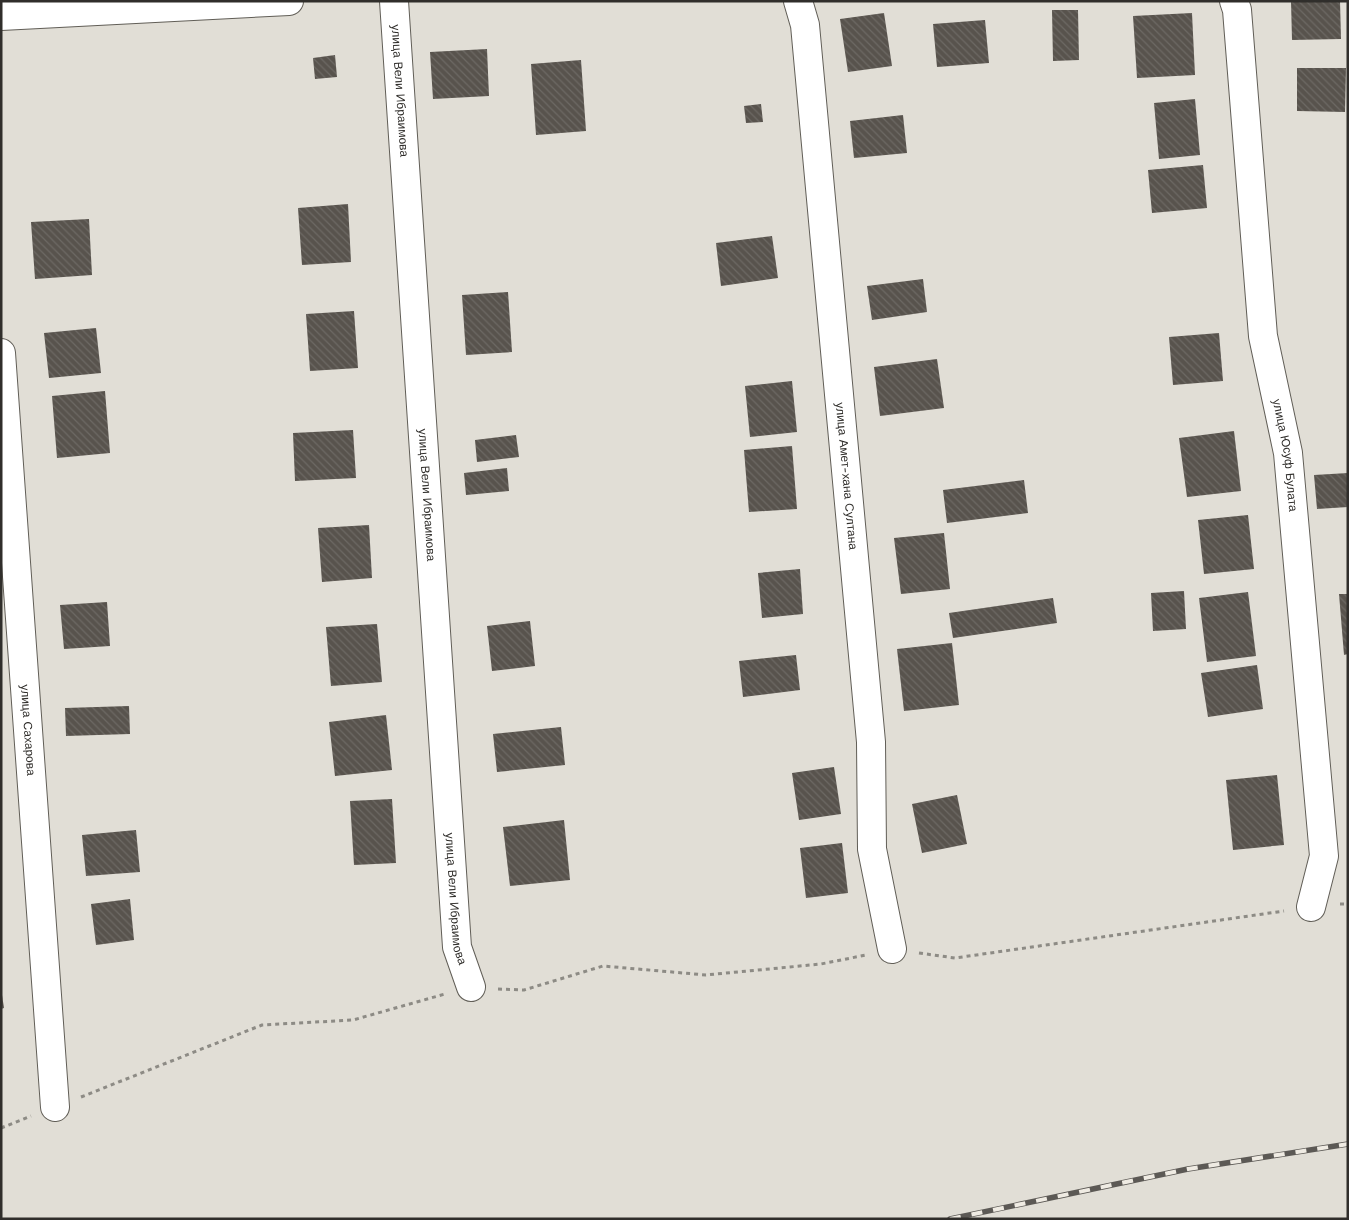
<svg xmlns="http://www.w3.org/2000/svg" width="1349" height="1220" font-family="'Work Sans',sans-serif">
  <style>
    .building { fill: url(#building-back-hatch) }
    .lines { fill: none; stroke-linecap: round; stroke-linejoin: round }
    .minor-casing { stroke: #615e57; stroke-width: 30 }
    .path { stroke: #8d8b85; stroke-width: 3; stroke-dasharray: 4 4; stroke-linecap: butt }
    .minor { stroke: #fff; stroke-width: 28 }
    .rail-casing { stroke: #5c5955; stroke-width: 5.5 }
    .rail { stroke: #efebe3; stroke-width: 4; stroke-dasharray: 11; stroke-linecap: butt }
    .labels { text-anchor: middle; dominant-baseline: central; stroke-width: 5; stroke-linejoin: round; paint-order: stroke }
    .street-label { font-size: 12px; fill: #302e2b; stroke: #efebe3 }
  </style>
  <defs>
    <pattern id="building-back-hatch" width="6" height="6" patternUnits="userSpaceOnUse" patternTransform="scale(1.25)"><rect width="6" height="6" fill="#58534d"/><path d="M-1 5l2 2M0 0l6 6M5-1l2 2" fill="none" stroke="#6d6964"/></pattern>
  </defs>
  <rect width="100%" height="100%" fill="#e1ded6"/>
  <!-- building -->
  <path class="building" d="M1291,1h49l1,38 -49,1z
    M1052,10h26l1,50 -26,1z
    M884,13l8,53 -44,6 -8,-53z
    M1192,13l3,62 -58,3 -4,-62z
    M985,20l4,43 -52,4 -4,-43z
    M487,49l2,47 -56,3 -3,-47z
    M335,55l2,22 -22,2 -2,-21z
    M581,60l5,71 -50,4 -5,-71z
    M1297,68h49l-1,44 -48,-1z
    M1195,99l5,56 -41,4 -5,-56z
    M761,104l2,18 -17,1 -2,-17z
    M903,115l4,38 -53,5 -4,-37z
    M1203,165l4,43 -55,5 -4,-43z
    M348,204l3,58 -49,3 -4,-57z
    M89,219l3,56 -57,4 -4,-57z
    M772,236l6,42 -57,8 -5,-43z
    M923,279l4,33 -55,8 -5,-34z
    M508,292l4,60 -46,3 -4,-60z
    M354,311l4,57 -48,3 -4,-57z
    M96,328l5,45 -52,5 -5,-45z
    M1219,333l4,48 -50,4 -4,-48z
    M937,359l7,49 -64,8 -6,-49z
    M792,381l5,51 -47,5 -5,-51z
    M105,391l5,62 -53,5 -5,-62z
    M353,430l3,48 -61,3 -2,-48z
    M1234,431l7,60 -54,6 -8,-59z
    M516,435l3,22 -42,5 -2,-22z
    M792,446l5,63 -48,3 -5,-62z
    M507,468l2,23 -43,4 -2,-22z
    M1348,473v34l-31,2 -3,-34z
    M1024,480l4,33 -81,10 -4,-33z
    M1248,515l6,54 -50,5 -6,-54z
    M369,525l3,53 -50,4 -4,-54z
    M944,533l6,56 -49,5 -7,-56z
    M800,569l3,45 -41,4 -4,-45z
    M1184,591l2,38 -33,2 -2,-38z
    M1248,592l8,64 -49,6 -8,-64z
    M1339,594h9v60l-4,1z
    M1053,598l4,25 -104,15 -4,-25z
    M107,602l3,44 -46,3 -4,-44z
    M530,621l5,45 -43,5 -5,-45z
    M377,624l5,58 -51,4 -5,-59z
    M952,643l7,62 -55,6 -7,-62z
    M796,655l4,35 -57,7 -4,-36z
    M1257,665l6,44 -55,8 -7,-44z
    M129,706l1,28 -64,2 -1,-28z
    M386,715l6,55 -57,6 -6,-54z
    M561,727l4,38 -68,7 -4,-38z
    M834,767l7,47 -42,6 -7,-47z
    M1277,775l7,70 -51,5 -7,-70z
    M957,795l10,49 -45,9 -10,-49z
    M392,799l4,64 -42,2 -4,-64z
    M564,820l6,60 -60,6 -7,-59z
    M136,830l4,42 -54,4 -4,-41z
    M842,843l6,50 -42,5 -6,-50z
    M130,899l4,41 -38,5 -5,-41z
    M1,995h1l2,13 -3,1z"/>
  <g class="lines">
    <!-- minor casing -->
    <g class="minor-casing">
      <g id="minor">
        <path id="s1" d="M394,1l63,946 14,40"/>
        <path id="s2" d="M798,1l7,24 66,717 1,107 20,100"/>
        <path id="s3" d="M1234,1l3,9 26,326 25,117 36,403 -13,51"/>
        <path d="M1,16l288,-15"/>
        <path id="s4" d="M1,353l54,754"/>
      </g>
    </g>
    <!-- path -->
    <path class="path" d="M1340,904h8
      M919,953l36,5 329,-47
      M498,989l26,1 79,-24 103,9 115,-11 45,-9
      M81,1097l181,-72 91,-5 92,-26
      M1,1128l30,-12"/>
    <!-- minor -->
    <use href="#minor" class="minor"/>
    <!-- rail casing -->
    <g class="rail-casing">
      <path id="rail" d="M950,1219l238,-50 160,-25"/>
    </g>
    <!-- rail -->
    <use href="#rail" class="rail"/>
  </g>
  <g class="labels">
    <!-- street labels -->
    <g class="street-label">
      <text stroke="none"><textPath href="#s1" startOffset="90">улица Вели Ибраимова</textPath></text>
      <text stroke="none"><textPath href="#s3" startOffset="458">улица Юсуф Булата</textPath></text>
      <text stroke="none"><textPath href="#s2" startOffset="478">улица Амет-хана Султана</textPath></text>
      <text stroke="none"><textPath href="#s1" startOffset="495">улица Вели Ибраимова</textPath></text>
      <text stroke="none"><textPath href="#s4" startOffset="378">улица Сахарова</textPath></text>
      <text stroke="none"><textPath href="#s1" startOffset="900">улица Вели Ибраимова</textPath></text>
    </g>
  </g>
  <!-- border -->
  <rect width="1349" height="1220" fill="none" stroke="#302e2b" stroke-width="5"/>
</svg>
